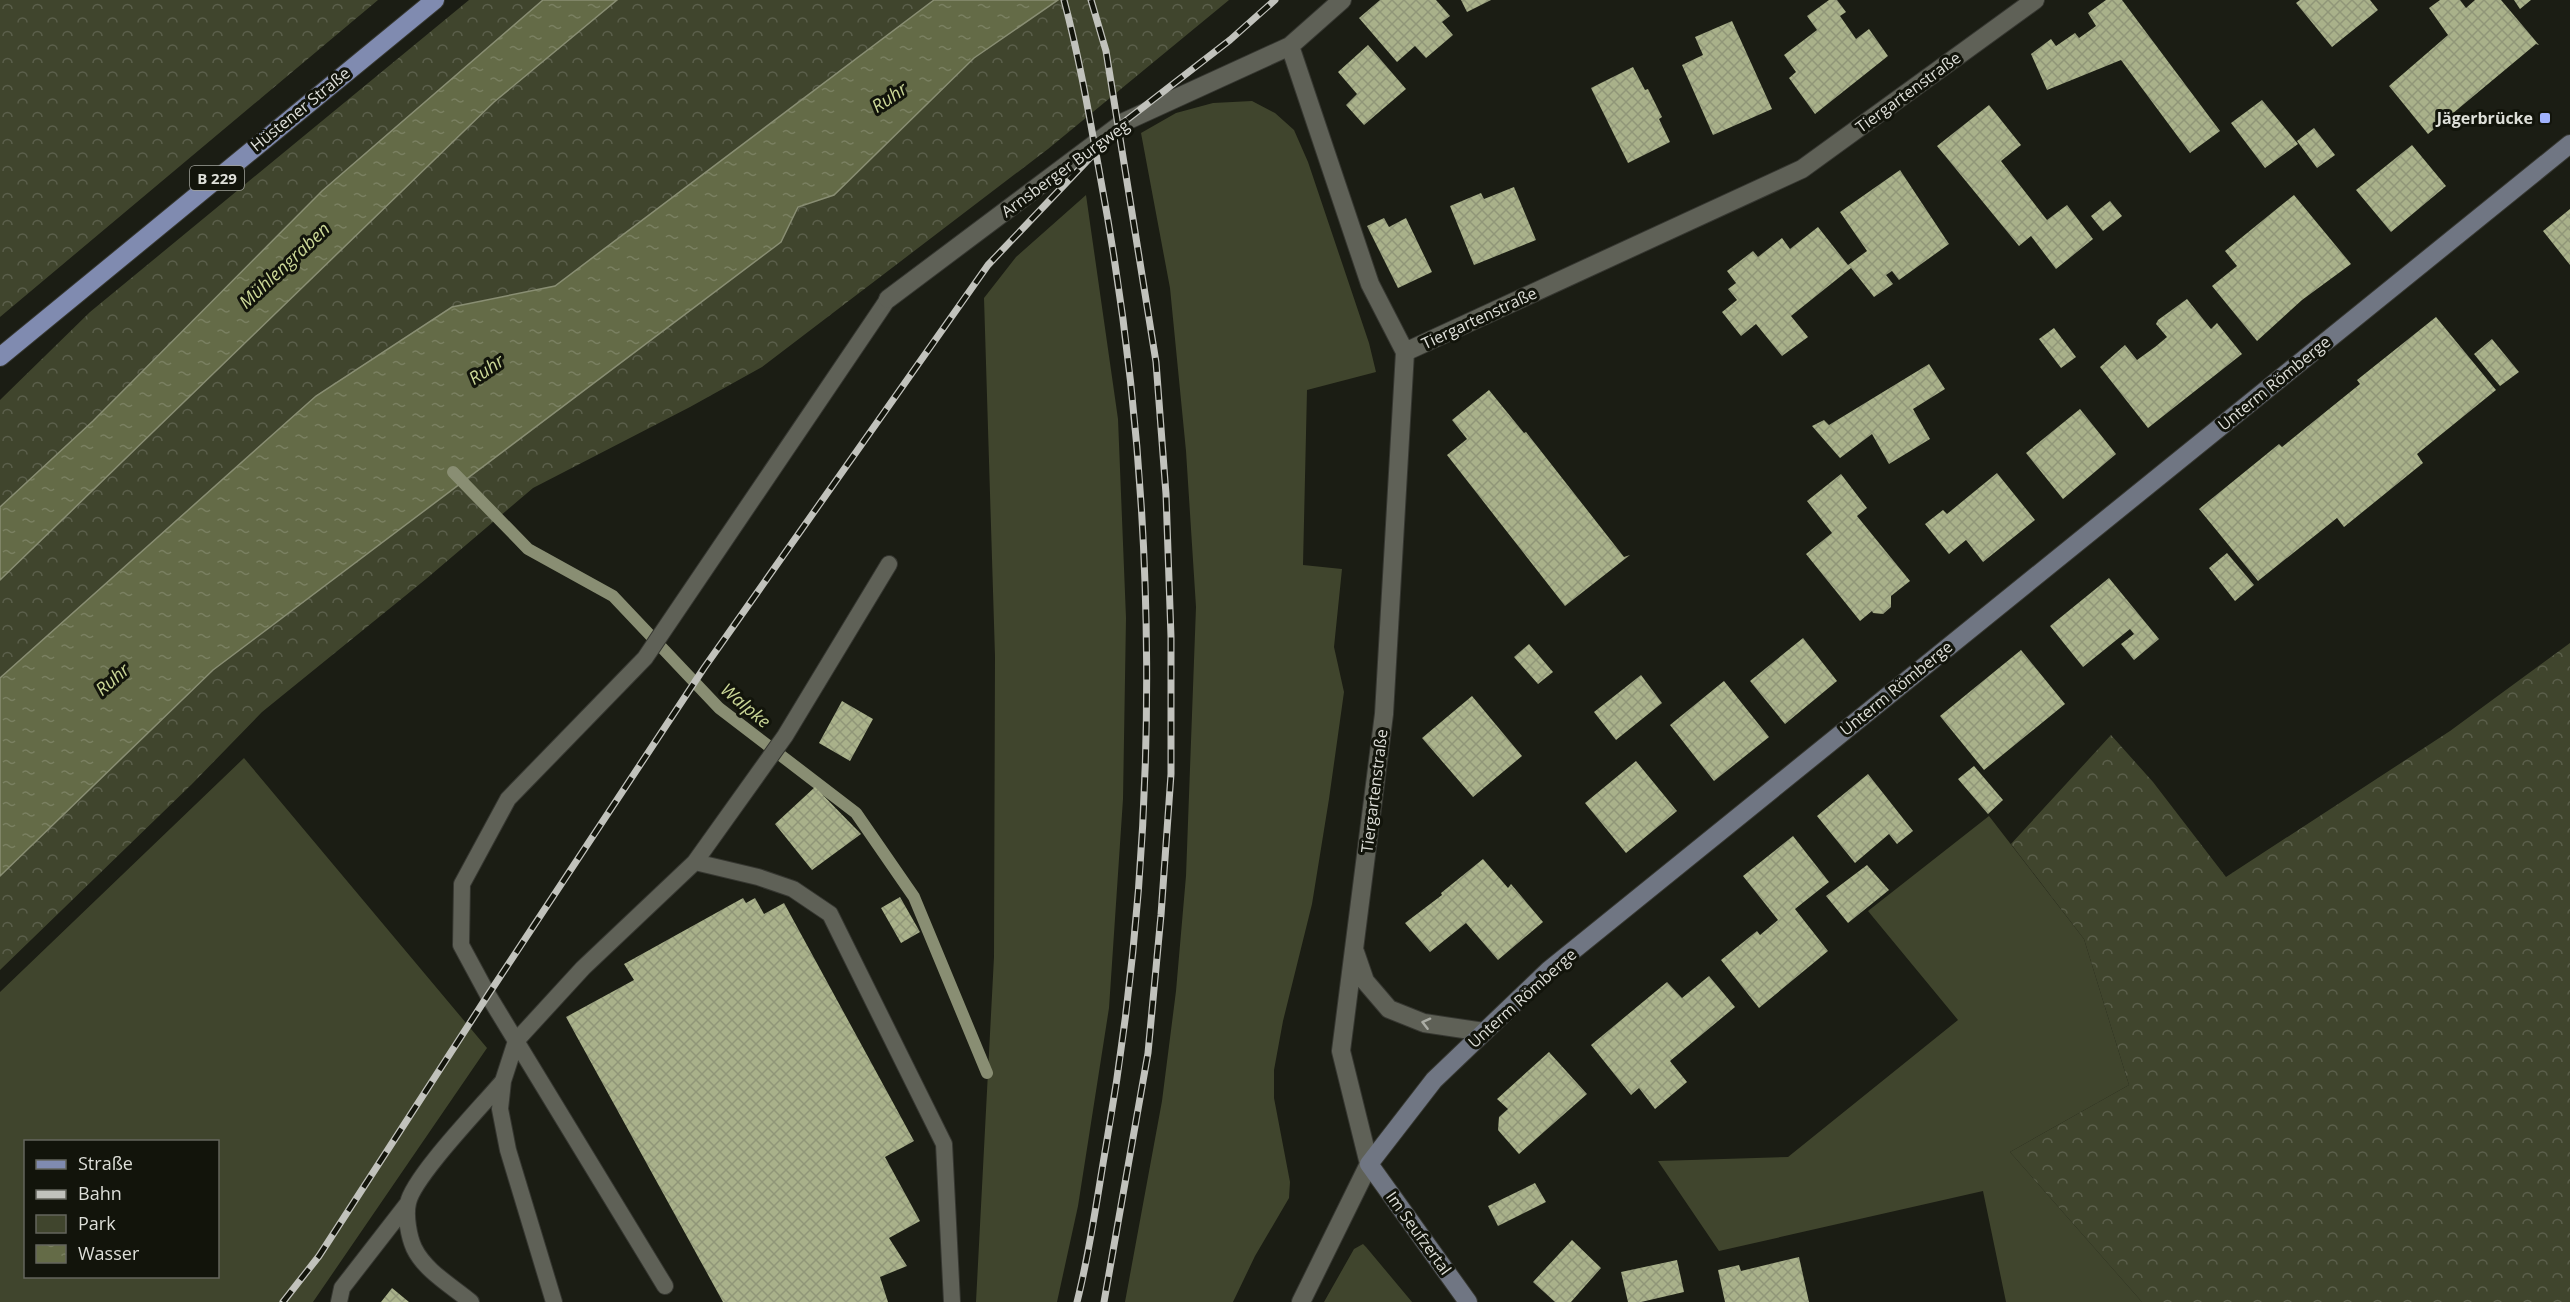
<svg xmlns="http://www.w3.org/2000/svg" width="2570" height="1302" font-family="'Open Sans',sans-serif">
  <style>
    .green { fill: #40452d; fill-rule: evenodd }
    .forest { fill: url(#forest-crowns) }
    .water { fill: url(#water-ripples); stroke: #898e73; stroke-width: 1.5 }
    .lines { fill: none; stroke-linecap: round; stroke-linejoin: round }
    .stream { stroke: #898e73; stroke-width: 12 }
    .building { fill: url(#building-cross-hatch) }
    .lane-casing { stroke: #363731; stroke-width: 18 }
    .street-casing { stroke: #363731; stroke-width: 20 }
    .secondary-casing { stroke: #363731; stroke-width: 20 }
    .primary-casing { stroke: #363731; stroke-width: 20 }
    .lane { stroke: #5f6157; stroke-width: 16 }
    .street { stroke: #5f6157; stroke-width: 18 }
    .secondary { stroke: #707683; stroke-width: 18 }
    .primary { stroke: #808bb0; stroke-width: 18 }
    .rail-casing { stroke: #c1c2bc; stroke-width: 7 }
    .rail { stroke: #12140b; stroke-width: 4.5; stroke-dasharray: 14; stroke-linecap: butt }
    .oneway { stroke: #abada5 }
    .poi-dot { fill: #a1b3fd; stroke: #12140b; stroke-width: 2 }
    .labels { text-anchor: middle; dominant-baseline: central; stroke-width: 6; stroke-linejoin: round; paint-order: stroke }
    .shield { fill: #12140b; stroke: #a1a29b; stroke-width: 1.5 }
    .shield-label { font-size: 15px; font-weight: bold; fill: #dedfd9 }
    .street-label { font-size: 16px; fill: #dedfd9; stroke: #12140b }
    .poi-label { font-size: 16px; font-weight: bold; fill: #dedfd9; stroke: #12140b; text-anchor: end }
    .water-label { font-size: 18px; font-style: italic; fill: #cbd797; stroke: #12140b }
  </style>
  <defs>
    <pattern id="forest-crowns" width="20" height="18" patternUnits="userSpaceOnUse" patternTransform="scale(1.5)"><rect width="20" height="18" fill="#40452d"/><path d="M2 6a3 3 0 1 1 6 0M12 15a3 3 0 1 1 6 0" fill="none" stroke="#5b5f4b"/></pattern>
    <pattern id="water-ripples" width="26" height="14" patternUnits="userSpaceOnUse" patternTransform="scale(1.5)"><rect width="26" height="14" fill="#646b47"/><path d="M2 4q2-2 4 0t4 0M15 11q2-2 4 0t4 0" fill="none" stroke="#7a8061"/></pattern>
    <pattern id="building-cross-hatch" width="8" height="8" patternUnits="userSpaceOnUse" patternTransform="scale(1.5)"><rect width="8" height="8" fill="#a9b18a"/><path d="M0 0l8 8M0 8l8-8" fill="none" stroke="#909678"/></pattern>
  </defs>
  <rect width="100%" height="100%" fill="#1b1d14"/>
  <!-- green -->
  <path class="green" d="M1252,101l23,12 19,17 14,32 61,181 7,29 -69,18 -4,175 39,4 -8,78 10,45 -15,107 -17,105 -29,117 -9,49v28l16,84 -1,16 -34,58 -22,46h-108l37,-201 14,-110 10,-115 10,-269 -10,-156 -16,-163 -29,-155 35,-20 37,-10z
    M1086,195l32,224 8,199 -3,181 -14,209 -31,198 -21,96h-81l18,-345 1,-301 -11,-358 32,-41z
    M244,758l243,290 -174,254h-313v-310zM26,1142h192v134h-192z
    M1989,816l95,123 45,146 -119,67 132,150h-136l-23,-111 -264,60 -61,-90 130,-4 170,-137 -90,-109z
    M1363,1244l3,3 46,55h-88l30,-53z"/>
  <!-- forest -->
  <path class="forest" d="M0,0h378l-378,317z
    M469,0h74l-221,191 -229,230 -93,86v-107l90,-88z
    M617,0h317l-379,286 -103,21 -136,89 -316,282v-98l494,-478z
    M1058,0h171l-181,149 -286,218 -72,40 -157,81 -107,91 -164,133 -70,72 -192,186v-94l213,-206 568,-428 17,-35 36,-12 140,-137z
    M2570,643v659h-428l-132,-150 119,-67 -45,-146 -73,-95 100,-109 42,47 73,95 224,-146z"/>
  <!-- water -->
  <path class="water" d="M543,0h74l-123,102 -494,478v-73l93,-86 229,-230z
    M934,0h124l-84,58 -140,137 -36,12 -17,35 -568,428 -213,206v-198l316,-282 136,-89 103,-21z"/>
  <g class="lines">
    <!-- stream -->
    <path class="stream" d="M453,472l75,77 85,47 106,112 137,105 58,84 73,176"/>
  </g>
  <!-- building -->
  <path class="building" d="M1380,0h56l14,16 -8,6 11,13 -27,23 -11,-12 -18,16 -38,-44z
    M1461,0h30l-24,12z
    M1829,0h8l9,12 -6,4 16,23 13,-10 19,27 -73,58 -26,-36 7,-6 -12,-17 33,-25 -10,-14z
    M2106,0h16l98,131 -30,22 -69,-93 -74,30 -16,-36 20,-15 5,7 19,-13 4,5 17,-12 -8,-13z
    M2300,0h70l8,10 -46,37 -36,-44z
    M2440,0h20l6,8 9,-8h26l38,45 -3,-1 -108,90 -39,-48 59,-51 -19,-27z
    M2514,0h17l-11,9z
    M1732,21l40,88 -59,26 -31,-70 21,-10 -8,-18z
    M1368,45l38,44 -42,36 -18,-20 11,-11 -19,-22z
    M1633,67l12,23 3,-1 14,28 -3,2 11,23 -42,21 -37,-75z
    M2262,100l36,44 -33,24 -34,-45z
    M1989,105l32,40 -20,16 46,59 20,-15 26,34 -37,30 -25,-33 -12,10 -82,-100z
    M2314,128l21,27 -18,13 -20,-27z
    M2412,145l34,41 -55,46 -35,-42z
    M1900,170l49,74 -50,36 -7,-9 -6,4 7,9 -19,13 -23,-29 -60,48 17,21 -26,19 -26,-32 -15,12 -19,-24 15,-12 -9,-11 8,-6 -9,-12 26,-20 5,6 24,-19 8,11 28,-22 30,38 19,-14 -27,-39z
    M1514,187l22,53 -62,25 -24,-59 31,-13 3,6z
    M2294,195l57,69 -49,36 -45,41 -45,-55 25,-20 -12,-15z
    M2110,201l12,15 -19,15 -12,-15z
    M2570,209v56l-27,-34z
    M1384,218l5,9 17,-9 26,54 -34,16 -31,-62z
    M2187,299l24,30 6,-6 25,31 -94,74 -48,-61 25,-22 12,15 18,-13 12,-10 -11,-13 2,-4z
    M2436,317l60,73 -79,64 6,9 -79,64 -7,-9 -79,63 -59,-72 80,-65 3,3 78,-63 -3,-4z
    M2054,328l22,29 -15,11 -22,-29z
    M2492,339l27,33 -19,14 -26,-32z
    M1929,364l16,25 -32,20 17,30 -41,25 -17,-30 -32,24 -28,-32 12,-6 5,5z
    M1489,390l35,43 2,-1 98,125 6,-2 -65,51 -118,-151 20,-16 -15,-19z
    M2080,409l36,45 -53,45 -37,-46z
    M1997,473l38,47 -52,42 -17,-22 -17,14 -24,-30 18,-14 4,4z
    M1841,474l26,34 -10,8 53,65 -19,15v11l-8,7 -10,-1 -1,-2 -12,10 -54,-67 26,-21 -25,-32z
    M2227,553l27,32 -19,16 -26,-33z
    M2109,578l50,61 -25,21 -13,-16 13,-10 -4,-5 -47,38 -33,-41z
    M1803,638l34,43 -52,43 -35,-43z
    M1529,644l24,28 -15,12 -24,-27z
    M2021,650l44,54 -81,66 -44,-54z
    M1641,675l21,28 -46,37 -22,-28z
    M1724,681l45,56 -55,44 -44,-56z
    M1472,696l50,60 -49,41 -51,-59z
    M842,701l31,18 -23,42 -31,-18z
    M1636,761l41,50 -51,42 -41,-50z
    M1974,766l29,34 -15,14 -30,-35z
    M1868,774l45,57 -16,13 -8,-10 -34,29 -38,-47z
    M815,787l46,47 -49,36 -37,-46z
    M1793,836l36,46 -34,27 33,42 -69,57 -38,-48 36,-29 3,4 18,-15 -35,-44z
    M1483,859l25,29 3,-4 32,38 -45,38 -32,-37 -36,29 -25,-29 37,-28 -1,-2z
    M1867,865l22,25 -41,33 -22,-27z
    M900,897l20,35 -19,11 -20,-35z
    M743,898l3,5 9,-5 9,16 20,-11 130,238 -29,16 35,64 -31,17 18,28 -27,11 8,25h-165l-157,-285 68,-37 -10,-16z
    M1709,976l26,31 -65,54 17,21 -32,27 -16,-21 -8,7 -40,-50 76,-63 15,16z
    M1549,1052l38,42 -68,60 -21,-24 1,-13 9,-8 -11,-10z
    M1535,1183l11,19 -48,24 -10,-20z
    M1572,1240l29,28 -30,34h-16l-22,-20z
    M1799,1257l10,45h-84l-7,-32 21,-5 2,6z
    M1677,1260l7,32 -43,10h-13l-7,-30z
    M392,1288l17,14h-28z"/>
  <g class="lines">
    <!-- lane casing -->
    <g class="lane-casing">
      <path id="lane" d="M695,862l63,15 35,12 37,25 114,230 8,158
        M665,1286l-177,-291 -27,-50 1,-61 46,-85 137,-141 243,-359
        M339,1302l3,-14 66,-85
        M471,1302c-19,-16 -46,-31 -57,-54 -5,-11 -9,-32 -6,-45 5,-26 75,-98 95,-122
        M554,1302l-46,-152 -8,-41 3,-28 13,-40 67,-73 112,-106 90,-126 104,-172"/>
    </g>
    <!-- street casing -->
    <g class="street-casing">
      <path id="street" d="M1290,46l80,238 35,68
        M888,299l236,-177 166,-76 52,-46
        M1355,952l10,29 24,28 35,14 60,9
        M1301,1302l68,-138 -28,-113 43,-337 21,-362 397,-183 233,-169"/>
    </g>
    <!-- secondary casing -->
    <g class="secondary-casing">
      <path id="secondary" d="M1468,1302l-99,-138 65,-84 115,-110 1021,-826"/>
    </g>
    <!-- primary casing -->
    <g class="primary-casing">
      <path id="primary" d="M0,357l435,-357"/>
    </g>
    <!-- lane -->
    <use href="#lane" class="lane"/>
    <!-- street -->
    <use href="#street" class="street"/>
    <!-- secondary -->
    <use href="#secondary" class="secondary"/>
    <!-- primary -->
    <use href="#primary" class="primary"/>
    <!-- rail casing -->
    <g class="rail-casing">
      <path id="rail" d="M1064,0c16,60 26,120 37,181 59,318 61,646 5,965 -9,52 -16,105 -29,156
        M1091,0l15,51 50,311 10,132 5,143v137l-10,141 -13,138 -44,249
        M283,1302l36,-46 169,-261 216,-327 284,-403 136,-143 106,-82 45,-40"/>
    </g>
    <!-- rail -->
    <use href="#rail" class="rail"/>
  </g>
  <!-- one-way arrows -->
  <defs><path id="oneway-chevron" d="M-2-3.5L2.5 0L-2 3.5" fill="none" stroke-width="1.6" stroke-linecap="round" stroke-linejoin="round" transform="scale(1.5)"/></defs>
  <use class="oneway" href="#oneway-chevron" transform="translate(1426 1023) rotate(-166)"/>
  <!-- markers -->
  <rect class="poi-dot" x="2539" y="112" width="12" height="12" rx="3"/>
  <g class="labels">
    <!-- shield labels -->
    <rect class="shield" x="190" y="166" width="54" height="24" rx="4.5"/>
    <g class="shield-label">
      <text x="217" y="178">B 229</text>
    </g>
    <!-- street labels -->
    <g class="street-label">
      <text transform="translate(1908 92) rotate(-36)">Tiergartenstraße</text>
      <text transform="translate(300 109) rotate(-39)">Hüstener Straße</text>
      <text transform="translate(1065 168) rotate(-36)">Arnsberger Burgweg</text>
      <text transform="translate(1479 318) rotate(-25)">Tiergartenstraße</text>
      <text transform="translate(2274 383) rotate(-39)">Unterm Römberge</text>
      <text transform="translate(1896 688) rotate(-39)">Unterm Römberge</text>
      <text transform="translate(1374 791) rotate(-83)">Tiergartenstraße</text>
      <text transform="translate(1522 998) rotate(-42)">Unterm Römberge</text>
      <text transform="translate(1419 1233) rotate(54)">Im Seufzertal</text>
    </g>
    <!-- poi labels -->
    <g class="poi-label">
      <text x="2533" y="118">Jägerbrücke</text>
    </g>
    <!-- water labels -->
    <g class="water-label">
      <text transform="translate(889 97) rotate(-34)">Ruhr</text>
      <text transform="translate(284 265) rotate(-43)">Mühlengraben</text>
      <text transform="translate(486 369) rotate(-34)">Ruhr</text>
      <text transform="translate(112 679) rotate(-41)">Ruhr</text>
      <text transform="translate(746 705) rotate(40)">Walpke</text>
    </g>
  </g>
  <!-- legend -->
  <rect x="24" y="1140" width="195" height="138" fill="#12140b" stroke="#64655d" stroke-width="1.5"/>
  <rect x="36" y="1160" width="30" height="9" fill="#808bb0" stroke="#64655d" stroke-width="1.5"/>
  <text x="78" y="1170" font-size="18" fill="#dedfd9">Straße</text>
  <rect x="36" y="1190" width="30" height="9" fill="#c1c2bc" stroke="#64655d" stroke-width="1.5"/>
  <text x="78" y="1200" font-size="18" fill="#dedfd9">Bahn</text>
  <rect x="36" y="1215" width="30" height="18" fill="#40452d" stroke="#64655d" stroke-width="1.5"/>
  <text x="78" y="1230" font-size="18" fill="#dedfd9">Park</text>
  <rect x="36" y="1245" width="30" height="18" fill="url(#water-ripples)" stroke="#64655d" stroke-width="1.5"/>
  <text x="78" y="1260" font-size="18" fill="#dedfd9">Wasser</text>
</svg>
